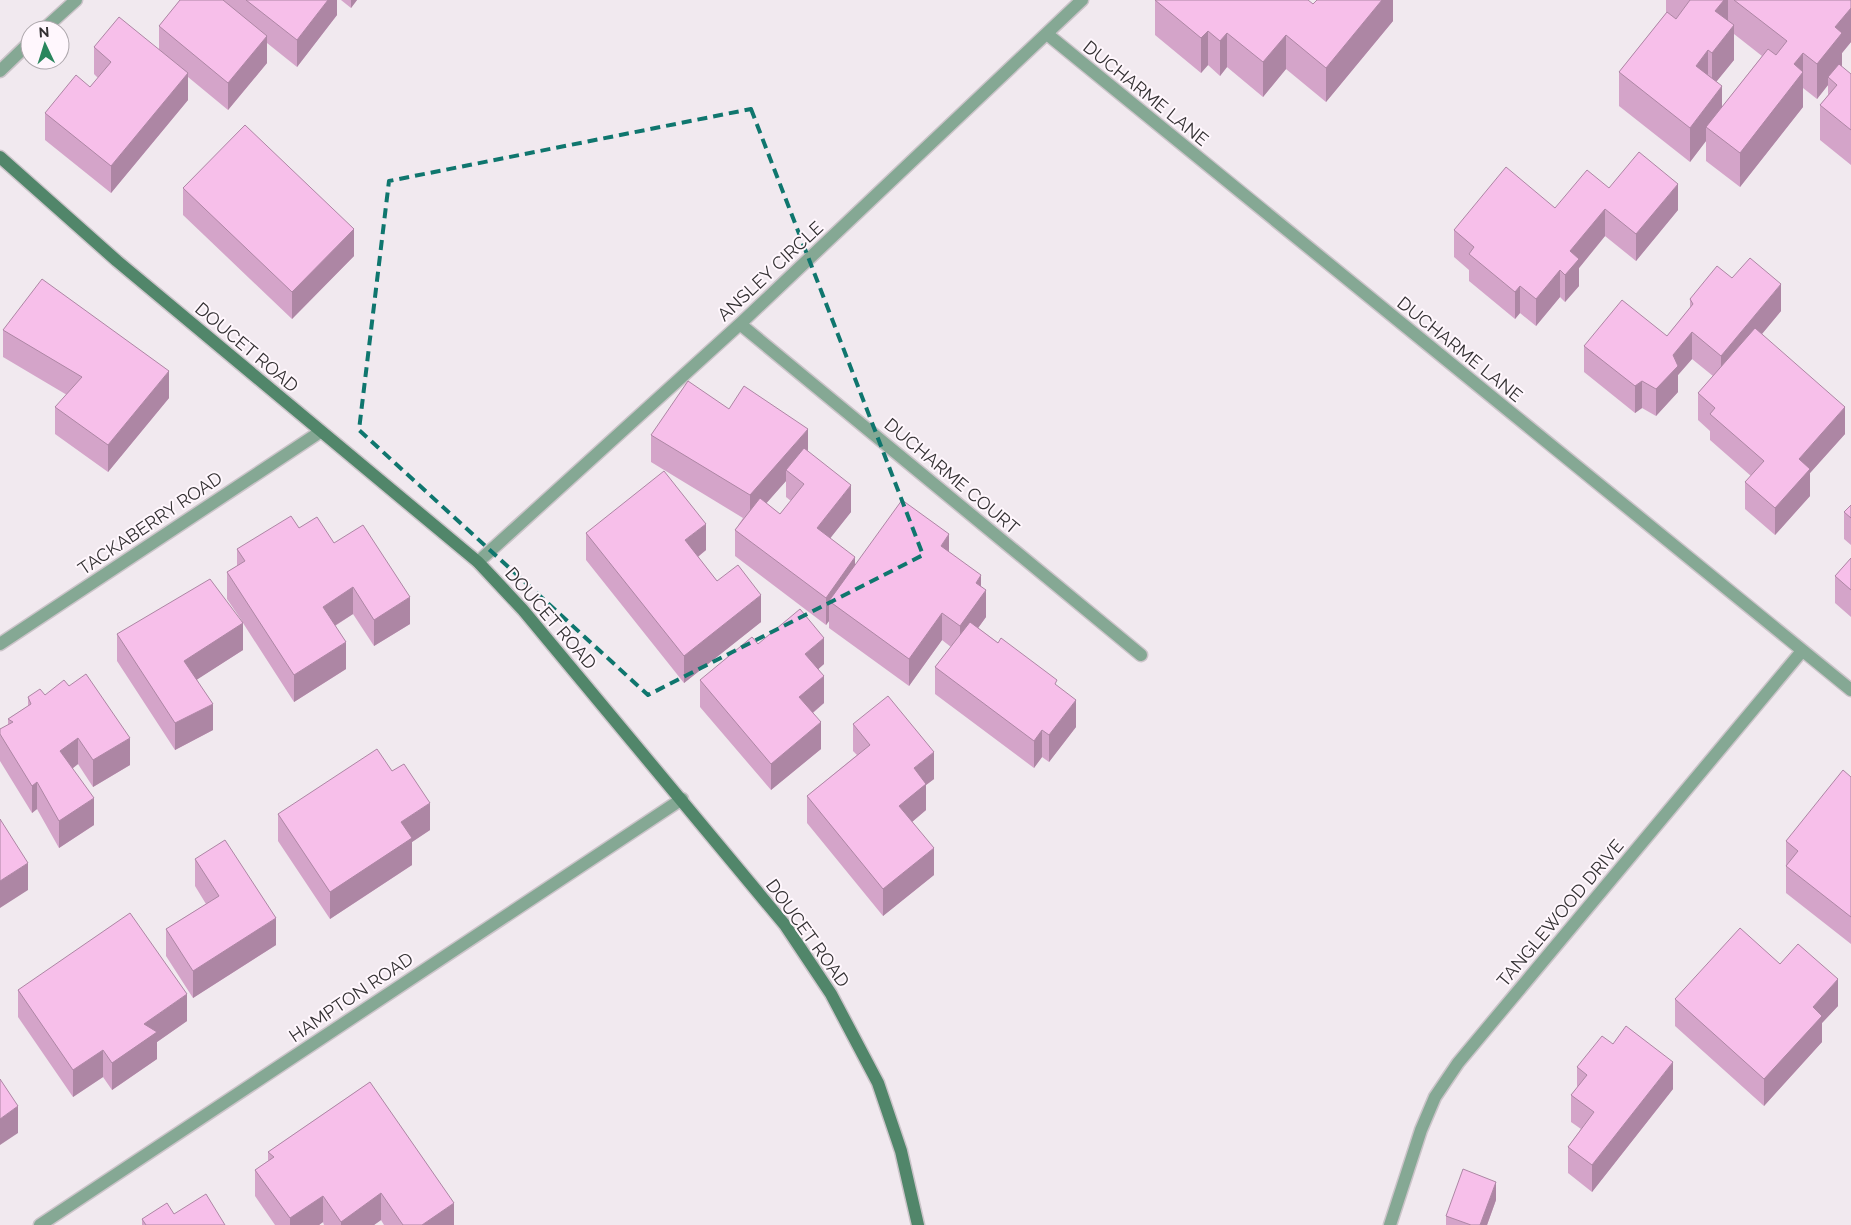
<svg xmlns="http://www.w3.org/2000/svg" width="1851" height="1225" font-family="Raleway,sans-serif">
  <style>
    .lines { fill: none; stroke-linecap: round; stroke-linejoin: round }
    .street-casing { stroke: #cbc4c9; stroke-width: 15 }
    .secondary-casing { stroke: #cbc4c9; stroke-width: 15 }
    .street { stroke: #85a894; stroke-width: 12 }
    .secondary { stroke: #51866a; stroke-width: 12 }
    .wall { fill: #d4a4c9; fill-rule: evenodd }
    .shaded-wall { fill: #ad86a4 }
    .building { fill: #f7bfea; stroke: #ad86a4 }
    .marked { fill: none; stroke: #0f766e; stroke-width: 4; stroke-dasharray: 10 6; stroke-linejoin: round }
    .labels { text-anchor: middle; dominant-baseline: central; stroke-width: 4; stroke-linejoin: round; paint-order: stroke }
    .street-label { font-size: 18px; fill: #333032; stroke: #fff7fd }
  </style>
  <rect width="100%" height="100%" fill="#f1e9ef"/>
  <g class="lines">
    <!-- street casing -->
    <g class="street-casing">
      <path id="street" d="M43,30l33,-30
        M1047,34l804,656
        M0,71l30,-29
        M740,324l401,331
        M478,562l262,-238 342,-324
        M0,644l320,-212
        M40,1225l642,-426
        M1390,1225l31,-95 14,-33 23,-34 344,-412"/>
    </g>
    <!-- secondary casing -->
    <g class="secondary-casing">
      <path id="secondary" d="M0,157l117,104 361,301 45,48 262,315 46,69 47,89 23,68 17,74"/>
    </g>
    <!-- street -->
    <use href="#street" class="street"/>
    <!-- secondary -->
    <use href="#secondary" class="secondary"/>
  </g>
  <!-- wall -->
  <path class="wall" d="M180,0h157v15l-40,52 -30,-24v20l-39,47 -40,-33v23l-77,93 -66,-53v-27l45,-26 8,-9 -4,-4v-27l65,2v-23z
    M341,0h16l-6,8z
    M1155,0l158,4 80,-4v21l-67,81 -40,-33 -23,28 -36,-30 -7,9 -12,-11 -7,8 -46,-38z
    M1666,0h185v42l-9,11v14l9,7v91l-31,-25v-35l8,-10v-10l-11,14 -14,-11v19l-63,80 -34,-26v-20l-16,21 -71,-56v-34l48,-60h-1zM1734,34l28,22 -40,51 -6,-25 18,-22z
    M183,188l171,68 -62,63 -109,-104z
    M1609,188l69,22 -42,51 -31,-25 -26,32v18l-14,16 -5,-5 -24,29 -16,-13 -5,6 -46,-38v-11l-15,-13v-27l101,-22z
    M1732,278l49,33 -19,23 83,100 -35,39v23l-35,39 -30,-26v-27l6,-6 -41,-36v-9l-12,-11v-27l15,-17 -21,-17 -14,16v17l-22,24 -14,-8 -7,5 -51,-41v-26l83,-10 23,-28v-9z
    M3,330l166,68 -61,74 -53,-38v-27l12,-12 -64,-38z
    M729,409l79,42 43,61 -21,26 25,27 94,-13 32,34 5,31 -8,11 79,58 19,41 -27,35 -7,-5 -8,11 -99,-74v-27l16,-20 -9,-7 -33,46 -80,-58v-7l-3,4 -91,-69v-26l8,-12 -92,-56v-27zM786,481v16l5,4 -11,13 -14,-11z
    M1851,505v40l-7,-6v-27z
    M299,528l35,15 76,81 -36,22 -21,-32 -18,12 11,43 -52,33 -51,-79v27l-46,29 16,51 -38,20 -58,-89v-27l125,-13 -15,-22v-27l10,-6v-17z
    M586,533l120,17 -8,7 19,24 44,41 -77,61 -98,-123z
    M1851,558v59l-16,-14v-27z
    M824,664l-6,5 6,34 -11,10 8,36 -50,41 -71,-83v-27z
    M45,695l85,70 -37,22 -15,-23 -6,5 22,56 -35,23 -22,-39 -5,4 -32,-52v-32l8,-4v-6l20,-13v-9z
    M853,724l81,55 -8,6v25l-14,12 22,53 -51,41 -76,-93v-27l50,-41 -4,-4z
    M1851,777v167l-65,-51v-52z
    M278,814l152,16 -18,12v23l-82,54 -52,-78z
    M195,859l81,86 -83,53 -27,-42v-27l40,-25 -11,-18z
    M1780,964l58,42 -16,17v19l-58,64 -89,-80v-27z
    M18,990l169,31 -30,21v17l-45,31 -9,-13 -30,20 -55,-80z
    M1577,1067l96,22 -81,103 -24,-19v-26l13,-18 -10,-7v-27l6,-7z
    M370,1082l84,143h-70l-3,-5 -7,5h-50l-1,-3 -4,3h-44l-20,-29v-26l13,-9v-9z
    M1496,1200l-9,25h-41v-9z
    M174,1214l51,11h-83v-6z"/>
  <!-- shaded-wall -->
  <path class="shaded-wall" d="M328,0h9v15l-40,52v-27z
    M351,0h6l-6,8z
    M1382,0h11v21l-67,81v-34z
    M1724,0h4v29l-13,-18z
    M1851,8v34l-9,11v15l-14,9v8l-11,14v-35l18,-37z
    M1734,25v35l-22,27v-34z
    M1208,31v34l-7,8v-35z
    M1227,33v34l-7,9v-35z
    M1286,35v34l-23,28v-35z
    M267,36v27l-39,47v-27z
    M1708,50v34l-12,-18z
    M1803,53v54l-63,80v-34l54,-89z
    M188,73v27l-77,93v-27z
    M1722,86v35l-16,6v14l-16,21v-34z
    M1678,184v26l-42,51v-27z
    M1605,209v27l-26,32v18l-14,16v-27l5,-24z
    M354,229v27l-62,63v-27z
    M1560,270v27l-24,29v-27z
    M1781,284v27l-60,72v-27z
    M1520,286v27l-5,6v-27z
    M1692,332v27l-14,16v17l-22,24v-27l17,-34z
    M169,371v27l-61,74v-27z
    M1642,381v27l-7,5v-27z
    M1845,407v27l-35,39v23l-35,39v-27l24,-49z
    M808,429v27l-22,14v11l-36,41v-27z
    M851,485v27l-34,43v-27z
    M706,524v26l-21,17v-27z
    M949,534v27l-8,-15z
    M855,557v27l-26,17v20l-3,4v-27z
    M981,575v22l5,-7v27l-26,36v-27l16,-43z
    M353,587v27l-30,19v-26z
    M761,595v27l-77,61v-27z
    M410,597v27l-36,22v-26z
    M942,613v27l-33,46v-27z
    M243,623v27l-59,38v-27z
    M824,638v26l-19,17v-27z
    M346,642v27l-52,33v-27z
    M824,676v27l-25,21v-27z
    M1076,700v27l-27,35v-27z
    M213,704v26l-38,20v-27z
    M821,722v27l-50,41v-26z
    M1042,730v27l-8,11v-27z
    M78,738v26l-18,14v-27z
    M130,738v27l-37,22v-27z
    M934,752v27l-8,6v25l-27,23v-27l15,-38z
    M37,782v27l-5,4v-27z
    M94,798v27l-35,23v-27z
    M430,803v27l-18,12v23l-82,54v-27l71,-70z
    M934,848v27l-51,41v-27z
    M28,863v27l-28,18v-27z
    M276,918v27l-83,53v-27z
    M1838,979v27l-16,17v19l-58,64v-27l49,-72z
    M187,994v27l-30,21v17l-45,31v-27l32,-39z
    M103,1050v27l-30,20v-27z
    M1673,1062v27l-81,103v-27z
    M18,1106v27l-18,12v-26z
    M1496,1182v18l-9,25h-7z
    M381,1193v27l-7,5h-33v-3z
    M323,1196v26l-4,3h-29v-7z
    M454,1203v22h-32z"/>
  <!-- building -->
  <path class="building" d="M180,0h43l44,36 -39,47 -69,-57z
    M246,0h82l-31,40z
    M1155,0h153l5,4 4,-4h65l-56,68 -40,-33 -23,27 -36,-29 -7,8 -12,-10 -7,7z
    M1690,0h34l-9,11 19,14 -22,28 -4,-3 -12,16 26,20 -32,42 -71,-56 48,-60 9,7z
    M1734,0h117v8l-16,19 7,6 -25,31 -14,-11 -9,11 9,8 -63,81 -34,-26 62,-78 8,6 11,-14z
    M119,17l69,56 -77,93 -66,-53 31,-38 14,12 21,-25 -17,-15z
    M1839,64l12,10v56l-31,-25 17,-20 -9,-8z
    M245,125l109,104 -62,63 -109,-104z
    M1639,152l39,32 -42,50 -31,-25 -35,42 9,8 -14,16 -5,-5 -24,29 -16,-13 -5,6 -46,-38 5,-7 -20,-17 52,-63 49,41 32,-38 22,18z
    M1750,258l31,26 -60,72 -29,-24 -19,23 5,11 -22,23 -14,-8 -7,5 -51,-40 38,-46 45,36 26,-32 -3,-5 27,-33 15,12z
    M42,279l127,92 -61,74 -53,-38 27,-30 -79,-47z
    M1755,328l90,79 -46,52 11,10 -35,39 -30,-26 19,-21 -54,-47 5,-6 -17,-15z
    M688,381l41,28 15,-23 64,43 -58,66 -99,-60z
    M804,448l47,37 -34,43 38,29 -29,41 -91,-68 25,-32 20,16 24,-30 -18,-14z
    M664,471l42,53 -21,16 32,41 21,-16 23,30 -77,61 -98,-123z
    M902,500l47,34 -8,12 40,29 -5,8 10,7 -26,36 -18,-13 -33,46 -80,-58z
    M1851,505v13l-7,-6z
    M291,516l8,12 18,-11 17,26 29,-18 47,72 -36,23 -21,-33 -30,20 23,35 -52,33 -67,-103 18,-11 -8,-12z
    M1851,558v32l-16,-14z
    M210,579l33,44 -59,38 29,43 -38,19 -58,-89z
    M800,609l24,29 -19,16 19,22 -25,21 22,25 -50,42 -71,-84 52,-43 6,7z
    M970,622l28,21 3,-5 56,42 -2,4 21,16 -27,35 -7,-5 -8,11 -99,-74z
    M86,674l44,64 -37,22 -15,-22 -18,13 34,47 -35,23 -22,-39 -5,4 -32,-52v-5l13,-7 -5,-3 23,-15 -3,-7 12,-8 5,6 19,-15 5,6z
    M888,696l46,56 -20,16 12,16 -27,22 35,42 -51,41 -76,-93 63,-51 -17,-21z
    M377,749l15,22 12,-7 26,39 -29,19 11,16 -82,54 -52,-78z
    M1843,770l8,7v140l-65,-51 12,-15 -12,-10z
    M0,819l28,44 -28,18z
    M225,840l51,78 -83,53 -27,-42 53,-33 -24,-37z
    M130,913l57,81 -43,30 13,8 -45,31 -9,-13 -30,20 -55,-80z
    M1740,928l40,36 18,-20 40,35 -25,28 9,9 -58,63 -89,-80z
    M1626,1026l47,36 -81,103 -24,-18 26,-35 -23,-17 16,-20 -10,-8 25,-31 11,8z
    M0,1079l18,27 -18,13z
    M370,1082l84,121 -32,22h-19l-22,-32 -40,29 -18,-26 -33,22 -35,-48 19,-13 -6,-5z
    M1463,1169l33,13 -16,43h-9l-25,-9z
    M206,1194l19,31h-79l-4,-6 25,-16 7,11z"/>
  <!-- marked area -->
  <path class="marked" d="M751,109l172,446 -275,140 -289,-265 30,-249z"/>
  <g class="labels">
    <!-- street labels -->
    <g class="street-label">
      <text transform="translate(1146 93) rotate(39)">DUCHARME LANE</text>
      <text transform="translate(770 271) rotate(-43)">ANSLEY CIRCLE</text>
      <text transform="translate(247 347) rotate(40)">DOUCET ROAD</text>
      <text transform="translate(1460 349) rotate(39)">DUCHARME LANE</text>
      <text transform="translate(952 476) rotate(40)">DUCHARME COURT</text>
      <text transform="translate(150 523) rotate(-34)">TACKABERRY ROAD</text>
      <text transform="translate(551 618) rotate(49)">DOUCET ROAD</text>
      <text transform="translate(1560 913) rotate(-50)">TANGLEWOOD DRIVE</text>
      <text transform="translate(808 933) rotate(54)">DOUCET ROAD</text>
      <text transform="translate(351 997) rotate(-34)">HAMPTON ROAD</text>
    </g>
  </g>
  <!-- north arrow -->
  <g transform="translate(45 45) rotate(356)"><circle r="24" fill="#fff7fd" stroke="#ada7ac"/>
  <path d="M0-4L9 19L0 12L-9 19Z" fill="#29865d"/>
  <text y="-8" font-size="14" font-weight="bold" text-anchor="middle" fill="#333032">N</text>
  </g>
</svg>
